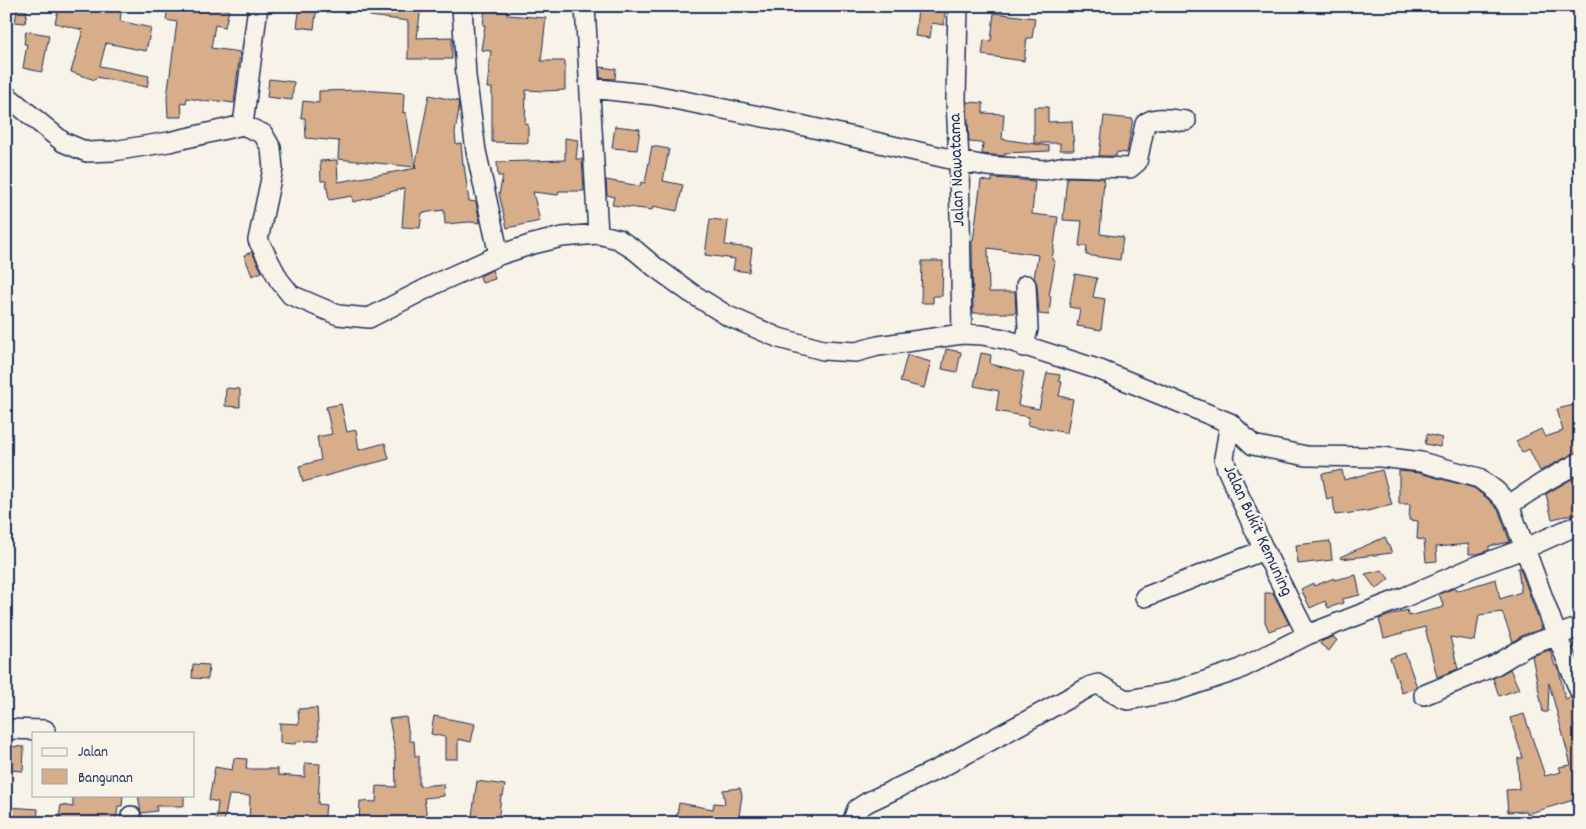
<svg xmlns="http://www.w3.org/2000/svg" width="1586" height="829" font-family="Dekko,sans-serif">
  <style>
    .building { fill: #d8ad89; stroke: #1b2f5e }
    .lines { fill: none; stroke-linecap: round; stroke-linejoin: round }
    .minor-casing { stroke: #1b2f5e; stroke-width: 22 }
    .minor { stroke: #f7f3e8; stroke-width: 19 }
    .labels { text-anchor: middle; dominant-baseline: central; stroke-width: 4.5; stroke-linejoin: round; paint-order: stroke }
    .street-label { font-size: 18px; fill: #1b2f5e; stroke: #f7f3e8 }
  </style>
  <rect width="100%" height="100%" fill="#f7f3e8"/>
  <filter id="ink" filterUnits="userSpaceOnUse"><feTurbulence type="fractalNoise" baseFrequency=".02" numOctaves="2"/><feDisplacementMap in="SourceGraphic" scale="10" xChannelSelector="R" yChannelSelector="G"/><feConvolveMatrix kernelMatrix="1 2 1 2 8 2 1 2 1" color-interpolation-filters="sRGB"/></filter>
  <g filter="url(#ink)">
    <!-- building -->
    <path class="building" d="M59,6h63l-2,15 31,7 -5,23 -40,-8 -6,23 49,10 -2,11 -51,-10 -1,3 -24,-8 12,-42 -28,-7z
      M168,6h43l18,4 -4,17 -10,-2 -4,23 29,4 -6,51 -24,-3v2l-23,-4 -1,5 -5,-1 1,15h-14l-1,-20 10,-75 -11,-2z
      M300,6h17l-3,23 -17,-2z
      M372,6h49l-4,32 35,-1v22h-44v-38l-38,-5z
      M918,9l27,3 -1,13 -12,-2 -2,15 -15,-2z
      M17,10l10,1 -2,12 -10,-1z
      M485,10l22,2v3l39,3 -5,43h24v29l-21,1 -18,-1 -1,34h3v19l-36,-1v-54h-5l4,-37 -10,-1 4,-25h-2z
      M994,13l41,5 -3,20h-5l-3,23 -42,-6 2,-15 7,1z
      M26,31l23,4 -7,37 -19,-4 4,-24h-3z
      M600,67l16,2 -1,10 -15,-1z
      M269,79l25,3 -2,18 -25,-3z
      M361,90l43,3 -1,20 3,-1 9,55 -77,-8 1,-18 -33,-3 -1,-20h-4l2,-17 16,2v-12z
      M429,95l29,6 1,9 -4,22 1,12 5,-1 2,22h1l5,36 7,1 4,21 -10,-1 -25,2 -1,-14 -22,3 -2,15 -18,-1 3,-39 -34,9v1l-18,4 -1,-6 -23,4 -3,-19h-5l-1,-20 17,-1 1,22 79,-14 -2,-1z
      M967,102l16,1v10l21,1 -2,25 47,7v5l-44,2v3l-23,-2 1,-11 -14,-1z
      M1034,107h14v15l24,-1 2,29h-14v-7h-26z
      M1104,116l29,3 -6,34 -10,-1 -1,4h-17z
      M615,126l25,3 -3,21 -25,-2z
      M565,138l13,2 -2,19h6l2,32h-25l-1,4 -25,-3 7,29 -33,7 -8,-34 4,-18h-5l-1,-14 68,-2z
      M652,146l17,3 -6,32 20,4 -6,26 -24,-5 -1,4 -40,-5 2,-8 -7,-2 -1,-15 34,6 1,-4 4,1z
      M1067,177l37,1 -4,56 23,3 -3,23 -34,-5 1,-9h-8l3,-25 -19,-1z
      M992,178l43,3 -3,33 26,3 -6,43 3,1 -6,35h2l-2,19 -10,-1 -2,-30 -3,-6 4,-23 -50,-7 1,44h26l1,21h-43l-1,-72h1l8,-61 11,2z
      M710,219l18,2 -3,24 27,3 -3,24 -16,-2 2,-11 -30,-4z
      M252,252l10,20 -10,4 -8,-21z
      M922,261h21l-1,35h-9v7h-12z
      M492,270l3,9 -13,4 -2,-7z
      M1075,274l22,4 -4,19 12,2 -4,31 -24,-4 3,-17 -11,-2z
      M946,349l15,3 -4,20 -15,-3z
      M981,353l10,2 -1,9 34,8 -6,33 21,4 8,-36 13,2 -1,6 3,1 -3,14 14,3 -6,34 -40,-8 2,-8 -33,-6 3,-20 -25,-5z
      M907,355l24,7 -7,26 -24,-6z
      M226,388l14,1v18l-15,-1z
      M341,404l6,28 9,-2 3,20 26,-7 4,16 -86,23 -4,-16 22,-6 -4,-23 15,-3 -6,-27z
      M1574,405l6,18v27l-40,21 -11,-22 -7,4 -6,-12 25,-12 4,8 18,-6 -6,-22z
      M1427,434l15,4 -2,9 -15,-3z
      M1342,470l2,10 38,-10 10,35 -25,6 -32,4 -2,-17 -6,2 -5,-26z
      M1399,471l20,2 55,15 14,11 11,12 11,31 -21,4v4l-11,4h-9v-10l-33,3 1,14 -11,1 -2,-22 -7,-1 1,-18 -9,-1 1,-16h-11z
      M1577,476l3,15v22l-28,6 -6,-25z
      M1385,537l7,16 -51,6 -1,-2z
      M1330,541l2,19 -34,4 -2,-19z
      M1518,568h2l22,61 -19,6 -10,7 -11,-30 -23,3 -4,26 -25,-4 8,32 -21,8 -12,-50 -41,11 -5,-19 28,-9 2,6 35,-9 -5,-13 16,-6 1,3 40,-12 4,20 21,-7z
      M1382,570l7,9 -13,10 -11,-15z
      M1356,575l4,20 -18,4 1,4 -15,5 -3,-7 -15,7 -9,-19 12,-6 1,3 20,-8v2z
      M1265,593h8l16,31 -20,7 -4,-9z
      M1333,637l4,3 -8,11 -9,-7 2,-3z
      M1550,650l5,16h2l2,4 6,29 5,-2 4,4 6,2v22l-5,1 5,15v57l-53,16v-3l-19,1 -2,-22 13,-1 -1,-31h5l-13,-40 14,-4 21,62 16,-4 -2,-5 12,-2 -22,-82 -1,29h-5l-11,-56z
      M1405,653l12,34 -15,6 -12,-35z
      M193,664l16,1 -1,14 -16,-1z
      M1510,669l9,20 -20,7 -6,-18z
      M317,708l2,32 -23,2 -1,2 -15,-1v-20l19,1 -1,-15z
      M434,716l41,8 -4,18 -13,-3v20h-13v-22l-14,-3z
      M406,717l4,24h4l1,15h4v30l24,-2 1,12 -20,2 4,25 -54,-4 -1,4h-14l1,-22 16,1 1,-16 19,1 -1,-37 -6,-31z
      M6,746l18,1 -1,24 -17,-1z
      M234,758l13,1 -1,10h32v6l27,2v-14l15,1 -2,40 8,1 -2,18h-75l1,-27 -21,-1 -5,27 -8,-1 2,-19 -9,-2 6,-33 17,3z
      M477,781l28,4 -2,11h-2l-3,27h-27z
      M740,788l2,7 -4,28h-44l-18,-3 3,-17 34,6 1,-6 11,1 -2,-14z
      M73,795h50l-1,11h-4l-2,16 -18,-3v4h-40l3,-18 12,2z
      M138,795h46v11h-28l1,5 -16,2z
      M8,807l30,2 -1,14h-30z"/>
    <g class="lines">
      <!-- minor casing -->
      <g class="minor-casing">
        <path id="minor" d="M462,6l4,70 10,75 23,104
          M585,6l13,228
          M958,6l-2,94 3,61 3,173
          M590,88l64,7 120,24 185,42 28,5 58,4 20,-4 65,2 7,-6 8,-38c10,-9 28,-4 41,-3
          M6,95l57,47 24,10 26,-1 56,-9 74,-17 20,9 8,14 2,21 -15,71 21,40 12,15 47,20 31,3 70,-36 60,-27 34,-11 29,-7 36,-3 20,5 18,12 19,16 36,26 37,23 51,22 44,12 33,2 22,-6 84,-12 20,1 22,4 96,31 130,53 23,22 53,11 75,1 40,5 58,16 17,13 13,14 48,131 23,56
          M243,125l15,-119
          M1024,347l4,-18 -2,-44
          M1230,423l-6,35 3,11 37,81 43,85
          M1509,505l35,-23 36,-20
          M1145,597l119,-47
          M1424,695l70,-29 33,-20 53,-19
          M6,729l39,1
          M131,823v-7
          M852,823l5,-14 11,-7 72,-34 151,-82 7,-2 24,14 6,2 44,-8 66,-22 69,-35 98,-38 67,-29 54,-20 54,-24"/>
      </g>
      <!-- minor -->
      <use href="#minor" class="minor"/>
    </g>
  </g>
  <g class="labels">
    <!-- street labels -->
    <g class="street-label">
      <text transform="translate(958 170) rotate(-92)">Jalan Nawatama</text>
      <text transform="translate(1257 531) rotate(65)">Jalan Bukit Kemuning</text>
    </g>
  </g>
  <!-- margin -->
  <rect width="1586" height="829" fill="none" stroke="#f7f3e8" stroke-width="25"/>
  <rect x="12" y="12" width="1561" height="804" fill="none" stroke="#1b2f5e" stroke-width="2" filter="url(#ink)"/>
  <!-- legend -->
  <rect x="32" y="732" width="162" height="65" fill="#f7f3e8" stroke="#9fa5b1"/>
  <rect x="42" y="748" width="25" height="8" fill="#f7f3e8" stroke="#9fa5b1"/>
  <text x="78" y="756" font-size="15" fill="#1b2f5e">Jalan</text>
  <rect x="42" y="769" width="25" height="15" fill="#d8ad89" stroke="#9fa5b1"/>
  <text x="78" y="782" font-size="15" fill="#1b2f5e">Bangunan</text>
</svg>
